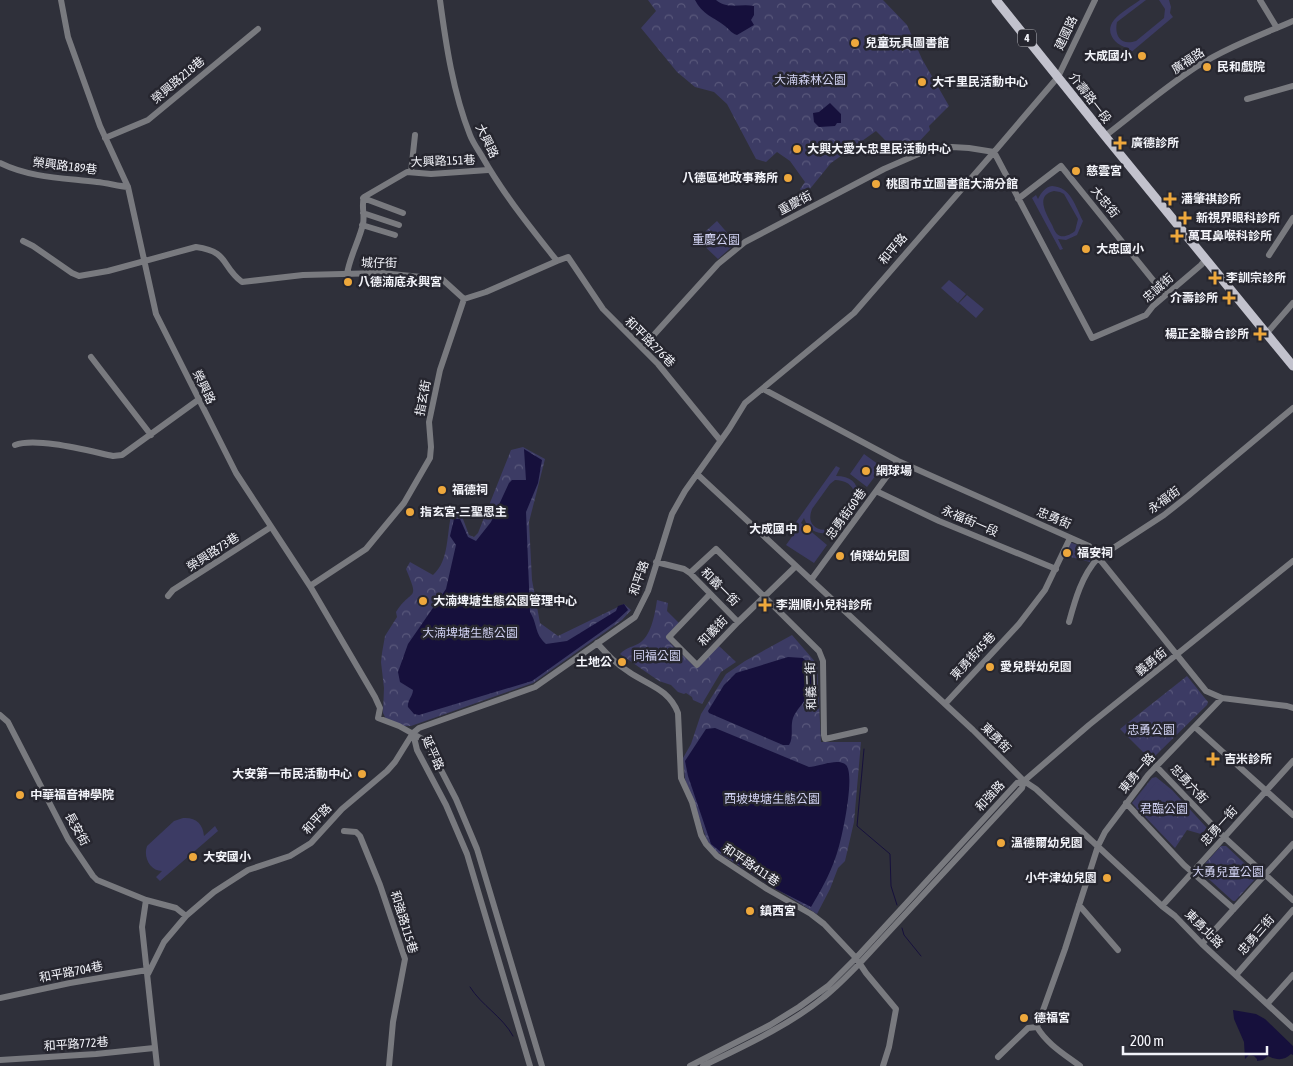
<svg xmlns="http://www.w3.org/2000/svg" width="1293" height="1066" font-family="'Asap Condensed','Noto Sans TC',sans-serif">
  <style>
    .park { fill: url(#park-crowns) }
    .pitch { fill: #3c3b64; fill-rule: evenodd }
    .water { fill: #16103c }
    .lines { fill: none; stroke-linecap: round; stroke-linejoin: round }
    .stream { stroke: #16103c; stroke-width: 1 }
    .minor { stroke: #797a7f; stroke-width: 6 }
    .major { stroke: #c2c2cd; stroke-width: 9 }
    .poi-dot { fill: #eea83c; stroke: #26262f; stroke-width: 2 }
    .labels { text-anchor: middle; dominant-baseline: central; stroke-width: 5; stroke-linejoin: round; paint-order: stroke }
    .shield { fill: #26262f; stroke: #b6b6bd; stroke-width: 1 }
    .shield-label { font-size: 11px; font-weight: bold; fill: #f3f4fa }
    .street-label { font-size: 12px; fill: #f3f4fa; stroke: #26262f }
    .poi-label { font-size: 12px; font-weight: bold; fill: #f3f4fa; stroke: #26262f; text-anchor: start }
    .park-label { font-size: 12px; fill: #d1d2f3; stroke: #26262f }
  </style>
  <defs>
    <pattern id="park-crowns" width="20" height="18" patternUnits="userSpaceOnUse" patternTransform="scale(1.25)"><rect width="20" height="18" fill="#3c3b64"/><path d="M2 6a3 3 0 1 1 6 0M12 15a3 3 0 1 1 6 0" fill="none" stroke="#59587b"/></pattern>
  </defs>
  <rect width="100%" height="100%" fill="#2f303a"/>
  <!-- park -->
  <path class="park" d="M648,0h235l24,25 15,34 27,47 -20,20 1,4 -15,16 -2,-2 -4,2 -8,10 -25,-25 -45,32 -26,32 -5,-6 5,-7 -15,-21 -13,-9 -11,10 -10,-3 -29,-55 -13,-12 -19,-5 -18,-15 -36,-44 15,-17z
    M717,221l19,22 -18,16 -21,-20z
    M523,447l22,12 -16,63 3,58 8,43 18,13 66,-32 7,6 -9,10 -89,63 -122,43h-7l-18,-7 -3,-6 1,-25 -3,-26 1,-9 3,-17 12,-19 -1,-5c16,-25 24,-9 10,-43l4,-7 23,13c17,-15 13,-42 19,-63l11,-4v11l6,16 5,2 4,-4 33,-83z
    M1069,542l14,5 7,10v5l-27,-7z
    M657,600l11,3 -1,8 12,12 -9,20 25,24 24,-21 17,16 -15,10 -19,32 -9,-4 -1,-3 -6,-4 -2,1 -6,-2 -7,-7 -12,-4 -39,-27c6,-7 14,-7 21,-12 11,-9 14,-29 16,-42z
    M792,635l25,29 4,78h40l-7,80 -9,39 -7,7 -8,21 -13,25 -103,-64 -7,-10 -22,-61 -2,-21 8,-14 10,-30 25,-40 19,-13z
    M1187,676l21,26 -1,3 -54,53h-4l-29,-29z
    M1156,777l16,13 35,38 -6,6 -14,-4 -12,18 -43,-45 20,-25z
    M1221,846h5l30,28v4l-21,23h-2l-32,-29v-4z"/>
  <!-- pitch -->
  <path class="pitch" d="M1140,0h6l-29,22c-3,14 4,24 19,19l28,-23 1,-9 -6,-9h10l2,7 -1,6 3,4 -44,37 -4,-4 2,-2c-12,-3 -23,-16 -13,-28 7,-8 18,-14 26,-20z
    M1052,186c19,1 23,20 31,35l-6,14 -11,5 -8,-1 5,10 -3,1 -28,-52 4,-3 2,4c3,-6 7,-12 14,-13zM1054,191l6,1 4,2 14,25 -3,12c-5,4 -13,8 -18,3 -3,-3 -4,-8 -6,-11 -5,-10 -16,-28 3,-32z
    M949,280l17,14 -8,9 -17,-15z
    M967,295l17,14 -8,9 -17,-15z
    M864,454l18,13 -15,20 -17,-13z
    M836,466l4,2 -4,8c15,0 23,7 22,22l-25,35c-14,1 -24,0 -29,-15l-3,5 26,22 -13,18 -28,-18 15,-21 -9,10 -3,-2zM835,480c11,0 23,7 18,20 -3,6 -8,11 -12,16 -3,4 -6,10 -10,12 -6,3 -14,2 -18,-3 -4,-5 -3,-10 -1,-16l18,-25z
    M1156,782l17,14 -21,25 -16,-13z
    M183,818c13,-1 20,6 21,18l11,-10 3,5 -58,50 -4,-4 6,-6c-12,0 -19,-14 -15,-25l27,-25z"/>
  <!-- water -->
  <path class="water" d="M695,0h21c11,10 25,3 38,6v9l-3,5 3,5 -17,10c-6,-2 -7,-5 -12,-9 -12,-9 -23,-12 -30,-26z
    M830,103l11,11v9h-4l-2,3 -16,1 -5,-5 -1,-9 6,-1z
    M524,449l18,11 -4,23 -12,29 4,100c8,13 4,21 16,32l21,-3 49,-30 2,-5 6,-2 4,6 -13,12 -83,59 -113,34 -5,-1 -6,-7c-1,-6 5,-11 5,-17l-13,-8 -2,-10 10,-28 38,-55 10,-44 -6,-9 4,-17h6l8,18 8,4 15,-19 18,-39 3,-3h14z
    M788,657l15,1c9,8 11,26 5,37 -4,8 -12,15 -15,23 -3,9 1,19 -4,27h-6l-74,-32 -1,-2 16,-26 12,-12z
    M715,728l94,39c10,0 29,-10 37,-2 10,10 -5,80 -11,94 -6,17 -15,33 -24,48l-37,-19 -52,-35 -11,-9 -23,-68 -3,-15 21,-32z
    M1233,1010l23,4 9,5 28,27v9l-2,-1c-7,7 -15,6 -23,2l-5,4 -6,1v-2l-3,-3 -5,-1 -4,4 -1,-17 -10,-23z"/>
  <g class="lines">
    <!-- stream -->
    <path class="stream" d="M864,749l-7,77 33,28 1,32 6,19
      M902,928l2,7 17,21
      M470,987c12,19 32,29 43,49"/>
    <!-- minor -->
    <path class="minor" d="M61,0l7,37 32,89 28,61 28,127 80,159 74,113 65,111 5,11 -2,10 21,8 27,15 30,58 21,50 65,217
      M440,0c6,45 13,92 30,135 3,8 9,16 13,23 21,37 48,70 74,103l11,-4 35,52 55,55 62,76
      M1260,0l17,28
      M1247,99l46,-13
      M1105,136c30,-23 59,-48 91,-69 30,-19 65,-32 97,-46
      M105,138l43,-18 110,-91
      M0,163c30,15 64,15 97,19 10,1 21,4 31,5
      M411,172l4,-37
      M363,198l40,15
      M1018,199l43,-33 104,129
      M363,213l36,12
      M362,225l33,10
      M23,241l10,5 39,27 7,3 29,-5 88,-24c34,5 24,18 46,35l61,-7 78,-2 61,6 22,20
      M1269,255l24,-37
      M347,274c3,-18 12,-33 16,-50 2,-9 -2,-19 1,-27l43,-25 24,2 57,-4
      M1267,333l26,-30
      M642,348l76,-84 27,-22 139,-73 39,-17 29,-5 17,1 25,4 98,186 54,-23 7,-9 48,-41 5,-6
      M91,357l60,78
      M763,389l135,72 191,85 117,145 16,7 65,8 6,2
      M15,445c22,-8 74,6 98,11l9,-1 76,-55
      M697,474l276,256 51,51 12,8 126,117 13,10 27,28 91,84
      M876,491l63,30 117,48
      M656,562l28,7 6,4 48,49
      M690,573l26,-24 103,102 4,10 1,74 1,4 40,-9
      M811,580l87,-119
      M310,586l56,-37 38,-46 26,-45 1,-11 -2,-25 11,-52 24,-71 22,-7 71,-31
      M710,594l-41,43 28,28 41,-43 58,-56
      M168,596l5,-6 98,-63
      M1069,622c6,-22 13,-47 29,-64l66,-43 24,-19 105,-88
      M597,643c10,11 19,21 32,29 19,13 40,17 49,41l3,65 11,24 9,33 5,9 11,12 50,33 44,25 13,10 32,34 10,15 30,36 -7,38 -6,19
      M945,704l74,-80 26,-34 25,-52
      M0,715l8,7 60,117 25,37 4,4 49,20 30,8 10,8
      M1195,727l98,88
      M413,733l4,17 29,55 21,49 63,212
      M1156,766l68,71 69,63
      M1126,803l58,62 50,44
      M344,831l12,1 4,4 20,49 25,74 -12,63 -4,44
      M146,900l-4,27 15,139
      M1079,905l39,45
      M1162,906l131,-145
      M1202,944l91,-100
      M148,974l16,-32 22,-26 28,-24 34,-22 42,-14 21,-13 31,-34 45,-38 8,-9 18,-29 6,-5 116,-41 100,-70 13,-26 24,-77 13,-23 44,-62 16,-26 109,-90 140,-161 64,-75 37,-77
      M1236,975l57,-65
      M0,998l70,-15 77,-13
      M1267,1004l26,-29
      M998,1057l30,-29 9,-1
      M0,1060l96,-6 58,-6
      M690,1066l80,-41 29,-18 29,-21 28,-28 161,-175 7,-2 65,-56 204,-164
      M703,1066c41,-20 85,-40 121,-69 13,-10 24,-22 36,-34l162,-175 2,-7
      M1080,1066c-16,-12 -33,-22 -43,-39l28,-78 33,-103 7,-14 43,-57 74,-77"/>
    <!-- major -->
    <path class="major" d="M996,0l109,136 188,230"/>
  </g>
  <!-- markers -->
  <g class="poi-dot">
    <circle cx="855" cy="43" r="5"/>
    <circle cx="1142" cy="56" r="5"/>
    <circle cx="1207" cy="67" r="5"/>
    <circle cx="922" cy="82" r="5"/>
    <path d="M1117.5 135.5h5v5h5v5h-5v5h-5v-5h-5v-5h5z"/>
    <circle cx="797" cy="149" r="5"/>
    <circle cx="1076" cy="171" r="5"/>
    <circle cx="788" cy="178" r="5"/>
    <circle cx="876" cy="184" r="5"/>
    <path d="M1167.5 191.5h5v5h5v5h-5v5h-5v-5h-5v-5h5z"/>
    <path d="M1182.5 210.5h5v5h5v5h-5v5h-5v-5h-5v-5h5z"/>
    <path d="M1174.5 228.5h5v5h5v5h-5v5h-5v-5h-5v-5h5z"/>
    <circle cx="1086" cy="249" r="5"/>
    <path d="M1212.5 270.5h5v5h5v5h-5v5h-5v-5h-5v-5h5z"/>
    <circle cx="348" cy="282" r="5"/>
    <path d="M1226.5 290.5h5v5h5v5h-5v5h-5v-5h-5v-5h5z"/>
    <path d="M1257.5 326.5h5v5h5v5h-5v5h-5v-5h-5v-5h5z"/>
    <circle cx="866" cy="471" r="5"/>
    <circle cx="442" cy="490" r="5"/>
    <circle cx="410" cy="512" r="5"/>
    <circle cx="807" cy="529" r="5"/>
    <circle cx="1067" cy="553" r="5"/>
    <circle cx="840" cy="556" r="5"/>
    <circle cx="423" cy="601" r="5"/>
    <path d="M762.5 597.5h5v5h5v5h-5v5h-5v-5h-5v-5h5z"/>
    <circle cx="622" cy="662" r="5"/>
    <circle cx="990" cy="667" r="5"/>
    <path d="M1210.5 751.5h5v5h5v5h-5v5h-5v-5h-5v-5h5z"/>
    <circle cx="362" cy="774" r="5"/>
    <circle cx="20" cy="795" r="5"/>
    <circle cx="1001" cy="843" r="5"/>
    <circle cx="193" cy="857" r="5"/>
    <circle cx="1107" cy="878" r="5"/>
    <circle cx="750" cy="911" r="5"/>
    <circle cx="1024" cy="1018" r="5"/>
  </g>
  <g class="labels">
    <!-- shield labels -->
    <rect class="shield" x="1018" y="29.5" width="18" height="17" rx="4"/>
    <g class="shield-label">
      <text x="1027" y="38">4</text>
    </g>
    <!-- street labels -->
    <g class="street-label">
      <text transform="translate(1066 33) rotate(-65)">建國路</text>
      <text transform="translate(1188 61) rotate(-33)">廣福路</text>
      <text transform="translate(178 80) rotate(-40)">榮興路218巷</text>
      <text transform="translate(1090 98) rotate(52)">介壽路一段</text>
      <text transform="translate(487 141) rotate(64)">大興路</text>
      <text transform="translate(443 161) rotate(-2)">大興路151巷</text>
      <text transform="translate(65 166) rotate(7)">榮興路189巷</text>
      <text transform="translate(1105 202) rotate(51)">大忠街</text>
      <text transform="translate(795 203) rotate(-28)">重慶街</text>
      <text transform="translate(893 249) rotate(-50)">和平路</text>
      <text transform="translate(379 263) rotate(1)">城仔街</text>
      <text transform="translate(1158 288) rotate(-42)">忠誠街</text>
      <text transform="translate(650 342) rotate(45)">和平路276巷</text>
      <text transform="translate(204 387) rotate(64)">榮興路</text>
      <text transform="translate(423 398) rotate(-79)">指玄街</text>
      <text transform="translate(1164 500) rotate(-36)">永福街</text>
      <text transform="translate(846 514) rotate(-54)">忠勇街60巷</text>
      <text transform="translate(1054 518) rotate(23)">忠勇街</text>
      <text transform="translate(970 521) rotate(23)">永福街一段</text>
      <text transform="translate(213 552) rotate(-33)">榮興路73巷</text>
      <text transform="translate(639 578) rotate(-71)">和平路</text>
      <text transform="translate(720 587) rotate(45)">和義一街</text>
      <text transform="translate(713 631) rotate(-46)">和義街</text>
      <text transform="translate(973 656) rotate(-47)">東勇街45巷</text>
      <text transform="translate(1151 662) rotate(-39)">義勇街</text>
      <text transform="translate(811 686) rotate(-92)">和義二街</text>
      <text transform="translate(996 738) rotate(45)">東勇街</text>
      <text transform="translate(433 753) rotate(66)">延平路</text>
      <text transform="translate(1137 773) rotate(-50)">東勇一路</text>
      <text transform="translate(1189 784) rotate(47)">忠勇六街</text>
      <text transform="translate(990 796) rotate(-47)">和強路</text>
      <text transform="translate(317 819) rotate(-47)">和平路</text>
      <text transform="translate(1219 826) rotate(-48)">忠勇一街</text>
      <text transform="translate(77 829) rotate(61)">長安街</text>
      <text transform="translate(751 865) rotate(34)">和平路411巷</text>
      <text transform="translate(404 922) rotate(73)">和強路115巷</text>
      <text transform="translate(1204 929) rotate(45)">東勇北路</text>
      <text transform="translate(1256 935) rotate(-49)">忠勇三街</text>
      <text transform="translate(71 972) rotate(-11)">和平路704巷</text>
      <text transform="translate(76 1044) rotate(-4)">和平路772巷</text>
    </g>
    <!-- poi labels -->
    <g class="poi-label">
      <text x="865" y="43">兒童玩具圖書館</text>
      <text x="1132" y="56" text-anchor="end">大成國小</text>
      <text x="1217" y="67">民和戲院</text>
      <text x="932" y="82">大千里民活動中心</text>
      <text x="1131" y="143">廣德診所</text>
      <text x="807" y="149">大興大愛大忠里民活動中心</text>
      <text x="1086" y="171">慈雲宮</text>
      <text x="778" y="178" text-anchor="end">八德區地政事務所</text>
      <text x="886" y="184">桃園市立圖書館大湳分館</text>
      <text x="1181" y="199">潘肇祺診所</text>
      <text x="1196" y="218">新視界眼科診所</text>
      <text x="1188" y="236">萬耳鼻喉科診所</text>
      <text x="1096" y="249">大忠國小</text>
      <text x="1226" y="278">李訓宗診所</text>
      <text x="358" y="282">八德湳底永興宮</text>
      <text x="1218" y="298" text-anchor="end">介壽診所</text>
      <text x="1249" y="334" text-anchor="end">楊正全聯合診所</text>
      <text x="876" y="471">網球場</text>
      <text x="452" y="490">福德祠</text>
      <text x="420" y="512">指玄宮-三聖恩主</text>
      <text x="797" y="529" text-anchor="end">大成國中</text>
      <text x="1077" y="553">福安祠</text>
      <text x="850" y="556">偵娣幼兒園</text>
      <text x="433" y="601">大湳埤塘生態公園管理中心</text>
      <text x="776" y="605">李淵順小兒科診所</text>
      <text x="612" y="662" text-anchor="end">土地公</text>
      <text x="1000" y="667">愛兒群幼兒園</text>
      <text x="1224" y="759">吉米診所</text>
      <text x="352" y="774" text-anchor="end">大安第一市民活動中心</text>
      <text x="30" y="795">中華福音神學院</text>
      <text x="1011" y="843">溫德爾幼兒園</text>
      <text x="203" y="857">大安國小</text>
      <text x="1097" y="878" text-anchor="end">小牛津幼兒園</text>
      <text x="760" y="911">鎮西宮</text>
      <text x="1034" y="1018">德福宮</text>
    </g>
    <!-- park labels -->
    <g class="park-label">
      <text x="810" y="80">大湳森林公園</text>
      <text x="716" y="240">重慶公園</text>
      <text x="470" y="633">大湳埤塘生態公園</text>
      <text x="657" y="656">同福公園</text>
      <text x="1151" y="730">忠勇公園</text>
      <text x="772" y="799">西坡埤塘生態公園</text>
      <text x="1164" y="809">君臨公園</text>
      <text x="1228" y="872">大勇兒童公園</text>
    </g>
  </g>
  <!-- scale -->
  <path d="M1123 1046v8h144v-8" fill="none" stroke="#f3f4fa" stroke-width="2.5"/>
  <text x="1130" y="1046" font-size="15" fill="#f3f4fa" stroke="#26262f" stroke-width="4" paint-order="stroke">200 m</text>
</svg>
